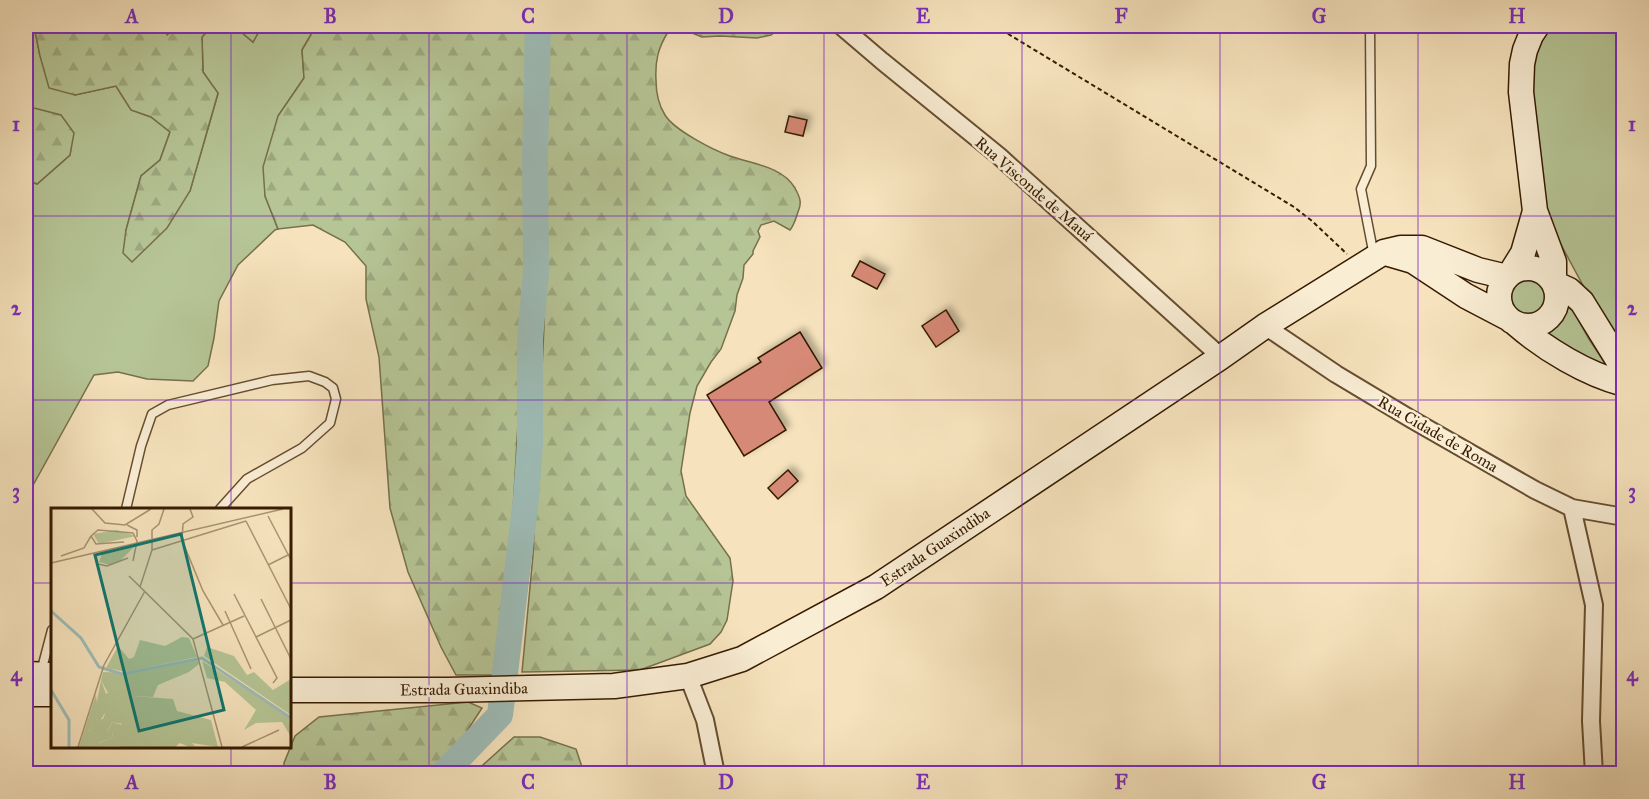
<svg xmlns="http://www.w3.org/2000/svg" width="1649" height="799" font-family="'IM FELL Great Primer',serif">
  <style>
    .green { fill: #b6c596; stroke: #76704b; stroke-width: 1.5 }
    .forest { fill: url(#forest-firs); stroke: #76704b; stroke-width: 1.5 }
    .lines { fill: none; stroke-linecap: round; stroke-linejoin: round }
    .river { stroke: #9ebdb8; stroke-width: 26 }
    .building { fill: #d68976; stroke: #361b00; stroke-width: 1.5; filter: url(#shadow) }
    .lane-casing { stroke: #664d2f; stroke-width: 11 }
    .street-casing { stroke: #664d2f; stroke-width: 20 }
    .secondary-casing { stroke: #361b00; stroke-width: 27 }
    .path { stroke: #361b00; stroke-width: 2; stroke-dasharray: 4.5 3; stroke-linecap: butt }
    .lane { stroke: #f9edd4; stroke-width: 8 }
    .street { stroke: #f9edd4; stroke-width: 16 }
    .secondary { stroke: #f9edd4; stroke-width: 24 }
    .grid { fill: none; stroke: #7b2cbf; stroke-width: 1.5; stroke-opacity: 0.55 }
    .labels { text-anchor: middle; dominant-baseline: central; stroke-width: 5; stroke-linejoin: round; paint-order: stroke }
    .street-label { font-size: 16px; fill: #361b00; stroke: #f9edd4 }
    .inset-river { fill: none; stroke: #9ebdb8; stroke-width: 3 }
    .inset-road { fill: none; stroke: #a99371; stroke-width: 1.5 }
    .view { fill: #0f766e; fill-opacity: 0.15; stroke: #0f766e; stroke-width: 3 }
    .inset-edge { fill: none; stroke: #361b00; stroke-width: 3 }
    .neatline { fill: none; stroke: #7b2cbf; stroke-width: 2 }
    .grid-label { font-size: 20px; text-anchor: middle; font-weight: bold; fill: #7b2cbf }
  </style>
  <defs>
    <pattern id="forest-firs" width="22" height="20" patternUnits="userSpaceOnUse" patternTransform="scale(1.5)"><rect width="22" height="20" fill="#b6c596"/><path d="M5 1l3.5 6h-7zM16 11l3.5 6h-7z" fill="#9da980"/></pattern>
    <filter id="shadow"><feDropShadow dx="4.5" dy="-4.5" stdDeviation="3" flood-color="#0004"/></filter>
  </defs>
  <rect width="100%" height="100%" fill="#f6e3bd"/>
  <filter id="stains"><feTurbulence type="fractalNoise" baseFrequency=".00333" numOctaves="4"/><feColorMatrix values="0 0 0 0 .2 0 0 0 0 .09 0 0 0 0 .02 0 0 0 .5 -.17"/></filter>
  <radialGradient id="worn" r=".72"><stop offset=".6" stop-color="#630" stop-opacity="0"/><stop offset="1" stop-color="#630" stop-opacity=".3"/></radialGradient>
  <!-- green -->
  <path class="green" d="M26,26h8l6,30 35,39 41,-9 15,24 20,7 19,15 -10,28 -19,16 -15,54 64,-39 28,-97 -15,-22 -1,-35 10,-11h22l19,16 9,-16h54l-14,24 2,28 -26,38 -13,80 13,33 -3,1 -37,35 -19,36 -5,37 -6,28 -15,15 -46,-2 -29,-7 -24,3 -68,123v-319l11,5 33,-29 3,-22 -43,-25 -4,5z
    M1551,26h62l10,7v324l-3,-3 -75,-139 -16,-152 12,-26z
    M1529,271c30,6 31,42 1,49l-25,-17c-1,-4 -2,-10 0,-15 4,-8 15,-15 24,-17z
    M1569,303l20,36 23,35 -75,-39c18,-4 28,-14 32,-32z"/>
  <!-- forest -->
  <path class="forest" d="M34,26h132l1,9 13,-9h32l-10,11 1,35 15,21 -28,98 -23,37 -35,34 -9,-9 3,-23 15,-54 19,-16 10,-28 -19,-15 -20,-7 -15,-24 -41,9 -26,-7 -9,-32z
    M234,26h28l-9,16z
    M316,26h217l-6,240 -14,245 -20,164h-37l-15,-28 -33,-75 -18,-64 -11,-151 -13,-58v-33l-21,-24 -32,-17 -35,4 -13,-33 -2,-29 15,-51 26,-38 -2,-28z
    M549,26h233l-11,9 -14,3 -37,-2 -18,1 -15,-6 -19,1c-10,16 -13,29 -12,48 0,12 2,24 9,35 9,15 48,35 65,41 22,8 52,10 65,32 4,8 7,13 4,21 -3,8 -4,15 -9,21l-16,-9 -13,4 -3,6 2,6 -7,14v3l-9,11 -1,13 -6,17 -2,16 -14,38 -10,13 -14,24 -7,27 -9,58 5,25 44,62 3,23 -6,39 -6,12 -11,12 -70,26 -118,2 11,-117 11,-228z
    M30,107l31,8 13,18 -4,22 -33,29 -11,-5v-66z
    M468,702l14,6 -15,23 -6,15 -29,27h-148v-10l11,-27 24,-19z
    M514,737h26l36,12 8,24h-110z"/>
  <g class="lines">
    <!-- river -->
    <path class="river" d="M443,774l57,-59 26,-217 4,-54v-106l6,-66 -1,-114 3,-132"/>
  </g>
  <!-- building -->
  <path class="building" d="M789,116l18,4 -4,16 -18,-4z
    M860,261l25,13 -8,15 -25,-13z
    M946,310l13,21 -23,16 -14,-21z
    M800,332l22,36 -53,34 17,28 -42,26 -37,-61 54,-33 -3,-4z
    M788,470l10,11 -20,18 -10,-11z"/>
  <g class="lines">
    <!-- lane casing -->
    <g class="lane-casing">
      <path id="lane" d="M1370,26l1,140 -10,23 13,67
        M126,509l15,-63 11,-32 16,-9 104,-25 37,-4 16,6 8,6 3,11 -6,24 -28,25 -55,31 -27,30
        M41,672l11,-42"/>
    </g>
    <!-- street casing -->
    <g class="street-casing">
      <path id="street" d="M841,26l41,35 117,95 222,201
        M1265,326l71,48 75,45 124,71 37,18 52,9
        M1572,508l22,97 -3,116 3,53
        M688,676l17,44 11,54"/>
    </g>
    <!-- secondary casing -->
    <g class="secondary-casing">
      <path id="secondary" d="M1537,26l-6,9 -6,15 -3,14 -1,28 14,119 19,51v19
        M1389,254l24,7 53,35 42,22
        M1499 297a29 29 0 1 1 58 0a29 29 0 1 1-58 0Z
        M1510,274l13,-21 12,-42
        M1556,284l13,6 13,12 42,68
        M1516,324c29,25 70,50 108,60
        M26,674l26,1
        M290,690h158l166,-4 74,-10 54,-17 134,-72 345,-230 44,-31 119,-74 17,-4h21l56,22 29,7
        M26,694h26"/>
    </g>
    <!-- path -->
    <path class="path" d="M995,26l299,181 18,14 35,33"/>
    <!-- lane -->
    <use href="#lane" class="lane"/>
    <!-- street -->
    <use href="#street" class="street"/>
    <!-- secondary -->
    <use href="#secondary" class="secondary"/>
  </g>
  <!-- grid -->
  <path class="grid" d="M231,26v483M429,26v748M627,26v748M824,26v748M1022,26v748M1220,26v748M1418,26v748M26,216h1598M26,400h1598M26,583h26M290,583h1334M231,746v28"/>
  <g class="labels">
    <!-- street labels -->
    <g class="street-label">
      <text transform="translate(1034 189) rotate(41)">Rua Visconde de Mauá</text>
      <text transform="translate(1438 434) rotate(30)">Rua Cidade de Roma</text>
      <text transform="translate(935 547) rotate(-34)">Estrada Guaxindiba</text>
      <text transform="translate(464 689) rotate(-1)">Estrada Guaxindiba</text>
    </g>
  </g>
  <!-- overview -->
  <g transform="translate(51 508)">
    <rect width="240" height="240" fill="#f6e3bd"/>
    <path d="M66,22l19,6 -37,8 -6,-10zM85,37l-15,15 -11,5 -11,-3 3,-8zM50,172l5,14 67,5 4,12 34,9 7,27 -26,-4 3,3 -6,1 -9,-4 -5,4h-55l-7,-15 -1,6 -14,5 -9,-11 3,-9 3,7 13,1 4,-9 10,3 -4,-13 -13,1 -6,9 -5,-5z" fill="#b6c596"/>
    <path d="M131,129l7,1 8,19 -71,15 -20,-4 12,-22 11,13 5,-2 6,-17 25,6zM156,139l27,9 13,19 7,-3 19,18 18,-11v36l-87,-59zM147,152l1,4 -10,8 -31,13 -5,12 -50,-2 5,-2 -7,-13 2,-8 24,1zM151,153l87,55 2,21 -9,-15 -26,1 -12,7 12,-20 -31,-28 -18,-4zM45,186l1,11h6l2,5 -9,-1v11l7,-1 3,-8h10l7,3 5,11 -16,-3 -8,16 -7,-3 -5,-11 -3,7 10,12 13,-5 2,-10 7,-1 6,10 -3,9 -45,1zM83,194l4,6 17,-3 9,5 -15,-1 -2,14 -7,4 -9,-7 -1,-5 8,-3 -10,-5z" fill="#b6c596"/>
    <path class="inset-river" d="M0,103l30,27 18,29 23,7 80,-16 89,60M0,182l18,30v27"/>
    <path class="inset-road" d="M41,1l13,14 20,2 26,-16M139,1l3,8 -10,7 -1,16 21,51 20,34M217,8l23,44M195,13l45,88M76,17l10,5v7M40,28l7,-6 35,3 4,8 -4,20M40,28l5,8 28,-2M101,42l94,-29M10,48l23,-8 7,-12M0,55l232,-54M47,56l9,2 21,-8M217,57l22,-11M78,68l64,63 29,108M89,79l12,-37v-20l7,-6 5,-15M183,86l43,84 -4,5M210,91l30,60M174,103l26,58M205,129l35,-17M142,131l51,-23M27,239l26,-82 41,-74M191,239l37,-17"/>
    <path class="view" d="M130,26l43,176 -85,21 -44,-176z"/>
    <rect width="240" height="240" class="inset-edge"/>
  </g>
  <!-- margin -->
  <rect width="1649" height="799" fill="none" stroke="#f6e3bd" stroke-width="66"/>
  <rect x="33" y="33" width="1583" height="733" class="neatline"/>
  <g class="grid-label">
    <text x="132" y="23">A</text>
    <text x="330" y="23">B</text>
    <text x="528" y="23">C</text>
    <text x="726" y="23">D</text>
    <text x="923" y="23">E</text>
    <text x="1121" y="23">F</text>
    <text x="1319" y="23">G</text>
    <text x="1517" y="23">H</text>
    <text x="16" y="131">1</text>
    <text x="1632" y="131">1</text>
    <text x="16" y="315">2</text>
    <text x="1632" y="315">2</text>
    <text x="16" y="498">3</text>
    <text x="1632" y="498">3</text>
    <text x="16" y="681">4</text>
    <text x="1632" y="681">4</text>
    <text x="132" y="789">A</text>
    <text x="330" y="789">B</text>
    <text x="528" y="789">C</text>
    <text x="726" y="789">D</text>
    <text x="923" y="789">E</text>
    <text x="1121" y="789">F</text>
    <text x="1319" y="789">G</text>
    <text x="1517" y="789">H</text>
  </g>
  <rect width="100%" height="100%" filter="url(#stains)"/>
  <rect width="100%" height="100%" fill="url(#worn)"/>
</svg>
